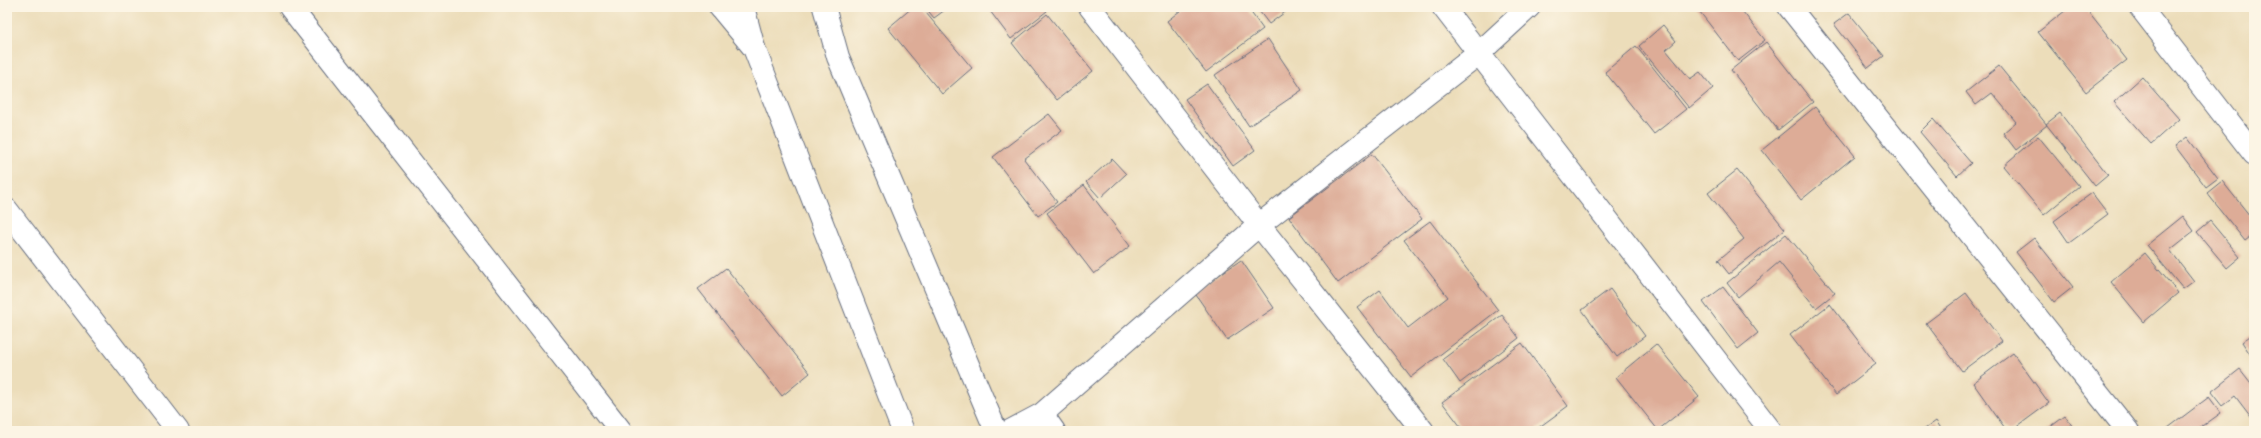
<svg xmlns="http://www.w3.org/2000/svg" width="2261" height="438" font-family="'Shantell Sans',sans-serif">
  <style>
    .building { fill: #ddac97 }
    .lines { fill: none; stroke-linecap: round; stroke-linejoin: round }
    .minor-casing { stroke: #646c7e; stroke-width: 24 }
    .primary-casing { stroke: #646c7e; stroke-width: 24 }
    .minor { stroke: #fff; stroke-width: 22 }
    .primary { stroke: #fff; stroke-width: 22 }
  </style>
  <rect width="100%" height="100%" fill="#fcf5e5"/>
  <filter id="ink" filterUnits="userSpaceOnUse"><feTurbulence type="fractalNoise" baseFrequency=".025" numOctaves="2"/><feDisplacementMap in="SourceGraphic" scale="8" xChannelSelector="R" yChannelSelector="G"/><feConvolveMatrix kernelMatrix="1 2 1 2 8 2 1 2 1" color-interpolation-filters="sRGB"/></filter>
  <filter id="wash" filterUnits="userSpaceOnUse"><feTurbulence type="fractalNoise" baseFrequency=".012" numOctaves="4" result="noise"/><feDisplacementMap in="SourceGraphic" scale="16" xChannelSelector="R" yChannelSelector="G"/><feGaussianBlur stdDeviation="0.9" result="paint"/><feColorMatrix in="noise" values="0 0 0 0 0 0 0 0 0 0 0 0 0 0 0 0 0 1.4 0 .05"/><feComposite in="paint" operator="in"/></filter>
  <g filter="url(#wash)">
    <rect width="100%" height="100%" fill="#ecddba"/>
    <g id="blocks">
      <!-- building -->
      <path class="building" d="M913,7h8l51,61 -30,26 -54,-66z
        M925,7h24l-15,11z
        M987,7h57l3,4 -36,28z
        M1185,7h62l16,22 -57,43 -39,-51z
        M1256,7h36l-23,17z
        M1696,7h43l26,33 -27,21z
        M2070,7h15l42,53 -41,32 -48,-60z
        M1849,13l35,43 -16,12 -34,-44z
        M1047,14l46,57 -36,29 -45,-57z
        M1663,25l13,16 -10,9 24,29 10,-7 13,16 -24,20 -50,-62z
        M1268,39l34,51 -53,36 -34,-51z
        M1766,42l47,60 -35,28 -47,-60z
        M1636,46l50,63 -32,25 -49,-62z
        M1999,66l48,59 -31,25 -13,-17 13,-11 -24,-29 -16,12 -10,-13z
        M2142,77l37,42 -28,25 -37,-42z
        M1207,84l48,66 -22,16 -48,-67z
        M1815,107l40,49 -54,44 -39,-50z
        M2060,113l48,62 -13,11 -49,-62z
        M1049,114l13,16 -38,29 33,43 -19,14 -45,-59z
        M1933,119l38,44 -14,13 -37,-44z
        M2038,136l41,50 -35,29 -41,-49z
        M2187,137l31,41 -12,9 -31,-41z
        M1372,154l50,65 -84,64 -49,-66z
        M1112,159l14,15 -26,24 -14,-16z
        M1737,170l48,59 -56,45 -11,-14 26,-21 -36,-46z
        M2222,181l32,40v13l-9,7 -38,-48z
        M1084,185l46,61 -36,28 -47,-61z
        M2092,193l16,21 -39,29 -15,-22z
        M2183,216l11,15 -24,19 24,31 -11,8 -36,-44z
        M1430,221l68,89 -87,67 -54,-70 23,-17 28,38 40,-31 -44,-57z
        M2210,221l30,36 -13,11 -30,-36z
        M1786,234l49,59 -19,15 -37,-46 -41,35 -11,-14z
        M2034,238l39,49 -19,15 -38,-50z
        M2145,253l33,40 -34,29 -33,-40z
        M1241,260l33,48 -47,32 -33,-48z
        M726,268l84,105 -28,23 -84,-107z
        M1723,287l35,46 -20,16 -35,-47z
        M1610,289l35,47 -28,21 -35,-47z
        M1966,293l36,48 -40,30 -36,-48z
        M1830,304l46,60 -40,31 -46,-60z
        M1502,315l17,23 -59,45 -17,-24z
        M2254,333v23l-2,1 -10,-15z
        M1522,343l46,63 -34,25h-70l-22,-29z
        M1656,344l43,53 -41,33 -42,-53z
        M2013,353l36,50 -38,28h-4l-34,-48z
        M2240,369l14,18v34l-19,-25 -13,10 -11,-14z
        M2209,397l12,16 -25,18h-32z
        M2065,416l11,15h-31z
        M1936,421l7,10h-21z"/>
    </g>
  </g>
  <g filter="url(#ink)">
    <use href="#blocks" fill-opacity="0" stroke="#646c7e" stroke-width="1"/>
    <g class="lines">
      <!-- minor casing -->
      <g class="minor-casing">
        <path id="minor" d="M290,7l331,424
          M720,7l34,41
          M1090,7l169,218 164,206
          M1443,7l328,424
          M1789,7l339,424
          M2140,7l114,147
          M7,210l171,221
          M1042,414l12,17
          M1010,431l32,-17 217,-189 219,-171 51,-47"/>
      </g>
      <!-- primary casing -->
      <g class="primary-casing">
        <path id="primary" d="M743,7l11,41 149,383
          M824,7l14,50 158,374"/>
      </g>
      <!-- minor -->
      <use href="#minor" class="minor"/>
      <!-- primary -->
      <use href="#primary" class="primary"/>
    </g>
  </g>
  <!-- margin -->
  <rect width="2261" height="438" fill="none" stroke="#fcf5e5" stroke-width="24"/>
</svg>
